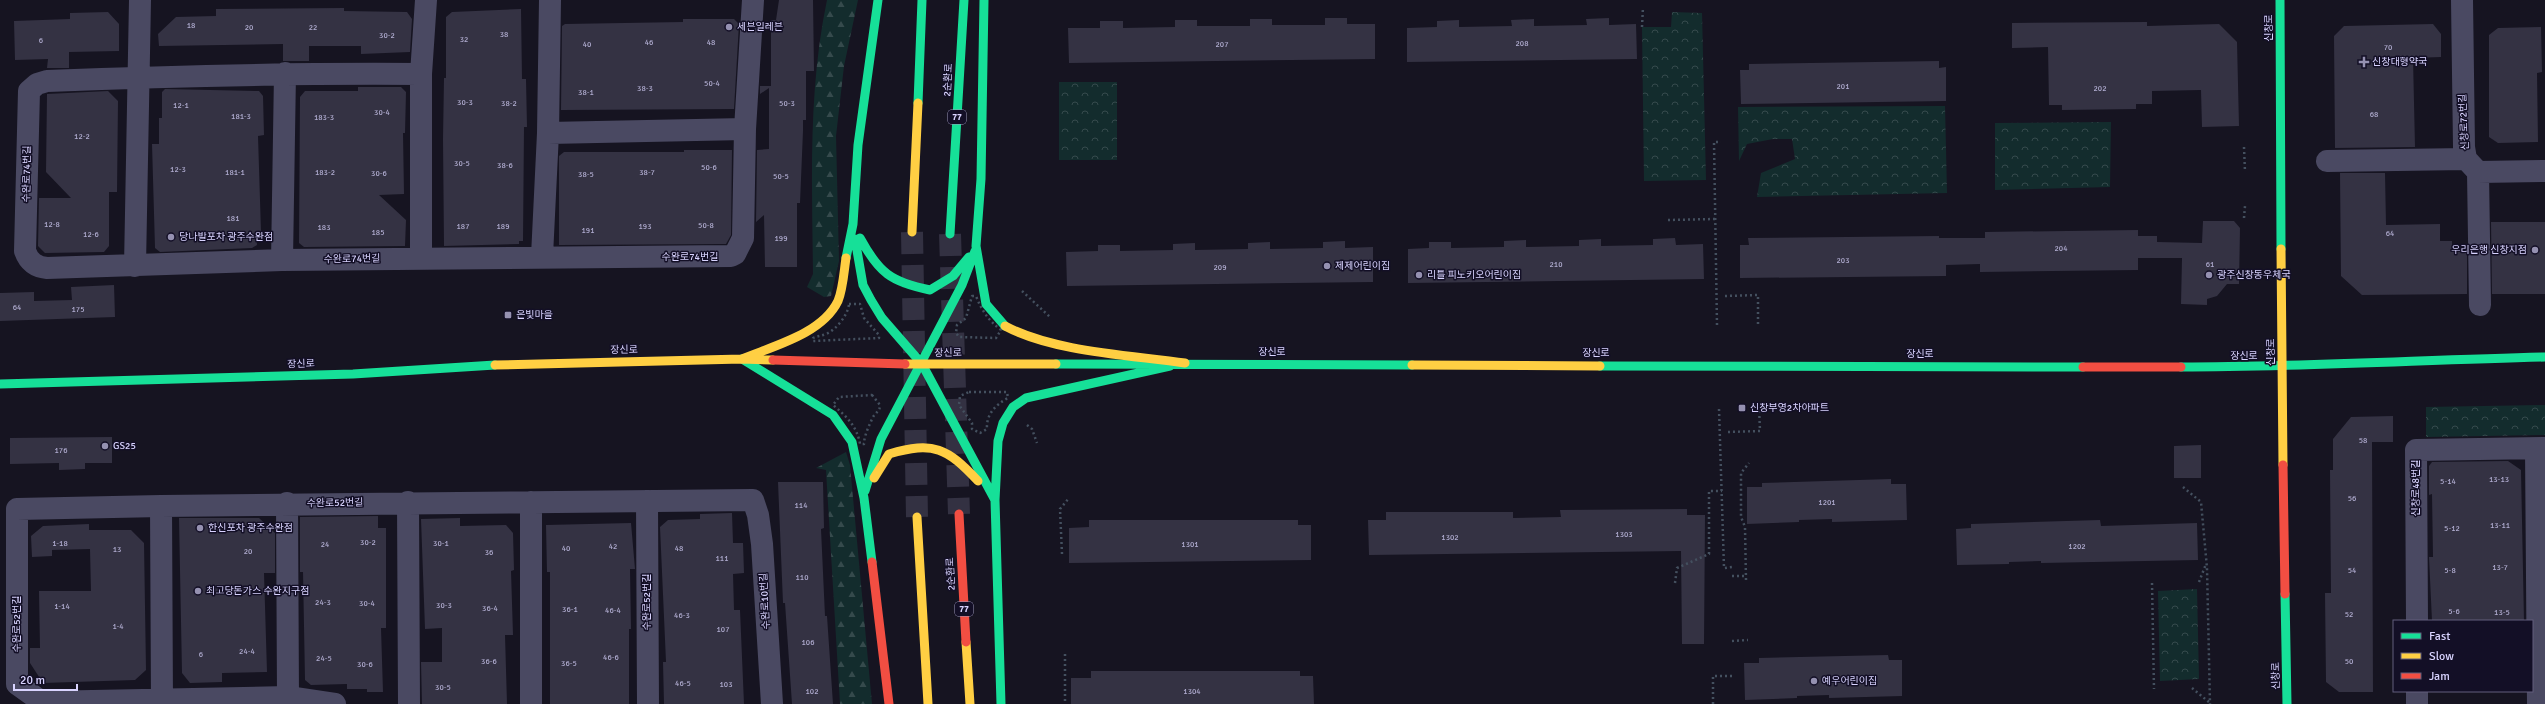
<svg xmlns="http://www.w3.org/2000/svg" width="2545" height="704" font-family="Signika,'Noto Sans KR',sans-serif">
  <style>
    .forest { fill: url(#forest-firs) }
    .park { fill: url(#park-crowns) }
    .building { fill: #343243 }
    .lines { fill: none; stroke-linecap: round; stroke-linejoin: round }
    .highway-tunnel { stroke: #333142; stroke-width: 22; stroke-dasharray: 22 11; stroke-linecap: butt }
    .path { stroke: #44505f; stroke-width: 2.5; stroke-dasharray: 2 3; stroke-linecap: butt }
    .street { stroke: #4a4962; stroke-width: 22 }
    .fast { stroke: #16e098; stroke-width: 9 }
    .slow { stroke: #ffcf43; stroke-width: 9 }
    .jam { stroke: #f24e42; stroke-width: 9 }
    .poi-dot { fill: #9591b1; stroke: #130f26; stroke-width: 1.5 }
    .labels { text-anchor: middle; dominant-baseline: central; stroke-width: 3; stroke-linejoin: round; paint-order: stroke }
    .number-label { font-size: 8px; fill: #b0acd0 }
    .shield { fill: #130f26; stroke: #9e99be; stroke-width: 1 }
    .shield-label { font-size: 9px; font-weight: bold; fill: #d9d4ff }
    .poi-label { font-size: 10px; fill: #d9d4ff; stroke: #130f26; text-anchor: start }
    .street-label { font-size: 10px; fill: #d9d4ff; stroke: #130f26 }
  </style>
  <defs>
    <pattern id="forest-firs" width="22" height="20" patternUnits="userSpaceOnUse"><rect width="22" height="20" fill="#132c2d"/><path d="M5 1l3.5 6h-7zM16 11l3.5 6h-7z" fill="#354a4c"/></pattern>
    <pattern id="park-crowns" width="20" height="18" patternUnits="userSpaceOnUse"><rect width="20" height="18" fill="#132c2d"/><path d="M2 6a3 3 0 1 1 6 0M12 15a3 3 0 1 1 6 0" fill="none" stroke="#354a4c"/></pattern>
  </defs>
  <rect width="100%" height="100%" fill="#161421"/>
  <!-- forest -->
  <path class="forest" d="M827,0h31l-14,66 -8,70 3,125 -8,35 -7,1 -17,-10 6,-13c-1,-91 -5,-184 14,-274z
    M846,452l4,13 22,239h-32l-14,-234 -10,-2z"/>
  <!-- park -->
  <path class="park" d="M1672,12l30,1 4,167 -62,1 -2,-154h29z
    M1059,82h58v78h-58z
    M1945,106l2,87 -190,4 4,-24 34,-14 -3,-20h-19l-26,5 -8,17 -1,-54z
    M2111,122l-1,65 -115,3v-67z
    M2545,405v30l-119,2v-30z
    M2197,589l2,90 -39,2 -2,-90z"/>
  <!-- building -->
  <path class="building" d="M779,0h34l1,71h-8v49h-3v11l-3,72h-3v64h-32l-1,-52 -8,7 1,-72 12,-1v-61l-9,6v-8h11v-66h5z
    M344,8v3l63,1 5,7 -2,33 -49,2v-8h-52v15h-26v-17l-124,2 -1,-12 18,-17 40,-1v-7z
    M521,9l1,70h4l1,48h-3l-1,114h-4v3l-75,2 -1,-107 1,-61h2v-61l6,-5z
    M108,12l11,12v27l-50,1v16h-22l1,-9 -33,1 -1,-39 56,-2v-6z
    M1325,18h22v6h28v35l-306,4 -1,-35h32v-7h23v7l52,-1v-7h22v6h53v-7h22v6h53z
    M1609,18v7l27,-1 1,35 -230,3v-34l30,-1v-6l22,-1v7l53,-1 -1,-6 23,-1v7l53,-1 -1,-6z
    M683,19h51l5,5 -5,85 -173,1 1,-84 3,-2 118,-2z
    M2147,22v4l72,-2 18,18 2,84 -37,1 -1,-37 -49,1v13h-16v5l-74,1v-5h-13l-1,-58 -36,1v-25z
    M2433,24l8,10v23l-28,1 2,89 -80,1 -1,-112 10,-10z
    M2541,27l1,45 -5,1 1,69 -40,1 -9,-6v-102l9,-7z
    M1939,61v7l7,-1v34l-205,3 -1,-34h9v-6z
    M358,87h43l5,5 -1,41h-2l1,61 -25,1 27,25 -1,26 -101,1 -5,-4 1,-146 5,-6h53z
    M165,89l94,2 4,5 1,39 -6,1 3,96h-5l1,13 -5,3 -92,4 -5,-4 -3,-104h7v-26h3v-26z
    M108,91l10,10 -1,91h-8v54l-5,6 -59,1 -7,-7 1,-48h32l-25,-26 1,-78z
    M684,150h48l-1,85 -5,9 -167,1v-89l5,-4h120z
    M2340,173h45l1,52 54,-1v17h12v8h15v45l-105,1 -21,-19z
    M2203,221h31l6,7 -1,56h-12l-10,12 -10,3v6l-26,-1 1,-46h-44v12l-158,2v-8l-34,1v11l-206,2v-33h9l-1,-7 191,-2v2h46v-6l153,-2v6h19v6l45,1z
    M2491,222h54v72h-53z
    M1675,238l1,7 27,-1 1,35 -296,4v-34l21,-1v-6h22v6l53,-1v-6l22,-1v7l53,-1v-6l22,-1v7l52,-1v-6z
    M1345,241v7l28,-1v35l-306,4 -1,-34 32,-1v-6h22v6l53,-1v-6l22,-1v7l53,-1v-6l22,-1v7l53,-1v-6z
    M114,285l1,32 -115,4v-28l34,-1v9l38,-1 -1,-13z
    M2393,416v26h-21l1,250h-34l-13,-10 -1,-89h6l-1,-123h3v-31l18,-22z
    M112,437v26h-27v6l-26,1v-7l-49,1v-26z
    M2201,445v33h-27v-32z
    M2508,461l13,9 3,151h-92l-3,-64h4l-1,-63 -3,1v-29l3,-4z
    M1891,479v5h15l1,36 -75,2v-3l-33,1v2l-52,2v-37h15v-4z
    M778,482h45l1,46 -3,1 4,87h2l6,88h-41l-7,-101h-2z
    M1687,509v6h18l-1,129h-22l-1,-93 -312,4 -1,-35h18v-8h127v6l48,-1 -1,-7z
    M732,513l1,30h10l1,30 -11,1 1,36h6l4,94h-80l-1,-42h3l-6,-135 8,-7 32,-1v-5z
    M378,516v12h8v100h-5l2,64h-16v-3h-20v-5l-36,1 -6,-5 -2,-108h-3v-55z
    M179,518h80l16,15v40h-11l3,99 -45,1v9l-32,1 -8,-10z
    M460,518v8l46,-1 7,8 1,37 -3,1 2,64h-8l2,69h-85l-1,-42h21v-34l-17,1 -4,-110z
    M1089,520h209v5h13v35l-242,3v-35l20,-1z
    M2100,520l1,6 96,-3 1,37 -157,3v-2l-32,1v2l-52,1 -1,-36 15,-1v-4z
    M631,523l4,46h-5l1,60h-2v75h-79v-132h-3l-1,-47z
    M89,524v6h42l13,13 2,127 -11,10 -92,3 -13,-20v-15h10l-1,-57h52l-1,-42 -38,1v6l-20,1 -1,-21 12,-10z
    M1888,655l1,5h13v36l-73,2v-3l-32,1v2l-52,2 -1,-37h15v-5z
    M1091,671h209v5h13l1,28h-243v-26h20z"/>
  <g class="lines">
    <!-- highway-tunnel -->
    <path class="highway-tunnel" d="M912,232l5,285
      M950,234l9,280"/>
    <!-- path -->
    <path class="path" d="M1642,27l1,-20
      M2244,147l1,25
      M2244,218l1,-12
      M1668,220l47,-1
      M1022,291l28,26
      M972,296h4c6,15 12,24 25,34l-5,8 -37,-1 -3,-4 1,-8 9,-7z
      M1725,296l33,-1v29
      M849,304h11l4,14 15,17v3l-66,3v-3c4,-2 8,-2 13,-4 10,-4 22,-19 23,-30z
      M1717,325l-3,-183h7
      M969,392h38l1,6c-13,7 -22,17 -21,31l-7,4 -8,-4v-6l-13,-18 1,-9z
      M872,395l8,10c0,7 -5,7 -8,14 -3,7 -8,17 -8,25h-4c-3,-18 -14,-28 -27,-39l6,-8z
      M1719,409l5,159 8,-1
      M1027,425l5,4 5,14
      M1728,432l32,-1 -1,-24
      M2183,487l18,15 6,66 3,136
      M1062,554l-2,-45 9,-11
      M1732,576h14
      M1746,580l-1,-53 -4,-10v-44l8,-10
      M2199,582l7,-18
      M1675,583l2,-15 32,-14v-63h13
      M2152,583l2,106
      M1732,641l16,-1
      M1065,654v50
      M2192,688l18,15
      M1713,704v-28h19"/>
    <!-- street -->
    <path class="street" d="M2462,0l2,147 2,12 12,13 67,-1
      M421,74c-125,-1 -249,2 -374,7l-10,3 -8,7 -4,160c4,11 11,16 22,17l235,-8 449,-4 4,-2 8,-16 2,-109 8,-129
      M548,133l197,-4
      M2327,161l139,-2
      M2478,172l2,133
      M542,256l6,-123 2,-133
      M421,258v-184l5,-74
      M282,260l3,-187
      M135,266l5,-266
      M2536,449l2,255
      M647,501l1,203
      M408,502l1,202
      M287,503l1,194
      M161,506l-144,3v175l25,18 246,-5 47,7
      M2417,621l-1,-171 129,-2
      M2417,691v13
      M162,704l-1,-198 592,-6 5,15 4,29 10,160
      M531,704v-202"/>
    <!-- fast -->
    <path class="fast" d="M984,0l-3,179 -5,67 10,58 19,22
      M2280,0l1,249
      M918,103l4,-103
      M950,234l14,-234
      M860,238c19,35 31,44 70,52l23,-14 16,-19
      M855,239l8,46 8,15 11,18 40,46 73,136
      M846,258l7,-34 5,-79 20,-145
      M742,359l91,56 19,27 12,56 8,64
      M1056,364l356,1
      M1600,366l483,1
      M2181,367c121,0 242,-7 364,-10
      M0,384l353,-10 142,-9
      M865,491l16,-52 81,-154 13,-34
      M2285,594l2,110
      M1001,704l-6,-204 3,-59 5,-18 10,-16 13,-9 144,-32"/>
    <!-- slow -->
    <path class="slow" d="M912,232l6,-129
      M2281,249l2,216
      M1005,326c49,26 125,29 180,37
      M742,359c31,-13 80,-25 96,-58 5,-12 6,-30 8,-43
      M905,364h151
      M495,365l247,-6 31,1
      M1412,365l188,1
      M874,478l15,-24c45,-13 58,-6 89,27
      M917,517l11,187
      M966,642l4,62"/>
    <!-- jam -->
    <path class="jam" d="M773,360l132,4
      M2083,367h98
      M2283,465l2,129
      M959,514l7,128
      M872,562l17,142"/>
  </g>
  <!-- markers -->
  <g class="poi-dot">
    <circle cx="729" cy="27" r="4"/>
    <path d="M2362 56h4v4h4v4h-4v4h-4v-4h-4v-4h4z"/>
    <circle cx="171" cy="237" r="4"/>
    <circle cx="2535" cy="250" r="4"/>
    <circle cx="1327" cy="266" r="4"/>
    <circle cx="1419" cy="275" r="4"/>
    <circle cx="2209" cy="275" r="4"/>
    <rect x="504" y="311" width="8" height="8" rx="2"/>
    <rect x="1738" y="404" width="8" height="8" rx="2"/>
    <circle cx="105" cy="446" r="4"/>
    <circle cx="200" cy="528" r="4"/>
    <circle cx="198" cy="591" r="4"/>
    <circle cx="1814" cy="681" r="4"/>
  </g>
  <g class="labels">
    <!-- number labels -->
    <g class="number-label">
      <text x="191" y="25">18</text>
      <text x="249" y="27">20</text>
      <text x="313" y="27">22</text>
      <text x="504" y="34">38</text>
      <text x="387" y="35">30-2</text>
      <text x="464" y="39">32</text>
      <text x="41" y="40">6</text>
      <text x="649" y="42">46</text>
      <text x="711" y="42">48</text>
      <text x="1522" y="43">208</text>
      <text x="587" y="44">40</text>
      <text x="1222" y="44">207</text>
      <text x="2388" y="47">70</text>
      <text x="712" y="83">50-4</text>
      <text x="1843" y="86">201</text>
      <text x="645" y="88">38-3</text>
      <text x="2100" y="88">202</text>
      <text x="586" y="92">38-1</text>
      <text x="465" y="102">30-3</text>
      <text x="509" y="103">38-2</text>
      <text x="787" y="103">50-3</text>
      <text x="181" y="105">12-1</text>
      <text x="382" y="112">30-4</text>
      <text x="2374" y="114">68</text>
      <text x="241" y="116">181-3</text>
      <text x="324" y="117">183-3</text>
      <text x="82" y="136">12-2</text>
      <text x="462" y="163">30-5</text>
      <text x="505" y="165">38-6</text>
      <text x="709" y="167">50-6</text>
      <text x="178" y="169">12-3</text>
      <text x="235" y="172">181-1</text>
      <text x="325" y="172">183-2</text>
      <text x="647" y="172">38-7</text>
      <text x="379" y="173">30-6</text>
      <text x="586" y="174">38-5</text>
      <text x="781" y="176">50-5</text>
      <text x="233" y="218">181</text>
      <text x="52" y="224">12-8</text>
      <text x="706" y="225">50-8</text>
      <text x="463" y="226">187</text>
      <text x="503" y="226">189</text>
      <text x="645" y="226">193</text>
      <text x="324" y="227">183</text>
      <text x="588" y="230">191</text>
      <text x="378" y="232">185</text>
      <text x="2390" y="233">64</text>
      <text x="91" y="234">12-6</text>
      <text x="781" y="238">199</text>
      <text x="2061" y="248">204</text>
      <text x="1843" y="260">203</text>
      <text x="1556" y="264">210</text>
      <text x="2210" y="264">61</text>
      <text x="1220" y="267">209</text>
      <text x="17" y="307">64</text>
      <text x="78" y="309">175</text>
      <text x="2363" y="440">58</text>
      <text x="61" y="450">176</text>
      <text x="2499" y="479">13-13</text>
      <text x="2448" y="481">5-14</text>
      <text x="2352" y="498">56</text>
      <text x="1827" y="502">1201</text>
      <text x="801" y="505">114</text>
      <text x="2500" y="525">13-11</text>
      <text x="2452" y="528">5-12</text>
      <text x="1624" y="534">1303</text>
      <text x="1450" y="537">1302</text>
      <text x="368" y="542">30-2</text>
      <text x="60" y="543">1-18</text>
      <text x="441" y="543">30-1</text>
      <text x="325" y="544">24</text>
      <text x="1190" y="544">1301</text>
      <text x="613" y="546">42</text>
      <text x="2077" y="546">1202</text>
      <text x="566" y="548">40</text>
      <text x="679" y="548">48</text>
      <text x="117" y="549">13</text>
      <text x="248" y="551">20</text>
      <text x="489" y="552">36</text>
      <text x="722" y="558">111</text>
      <text x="2500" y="567">13-7</text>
      <text x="2352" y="570">54</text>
      <text x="2450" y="570">5-8</text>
      <text x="802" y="577">110</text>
      <text x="323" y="602">24-3</text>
      <text x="367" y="603">30-4</text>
      <text x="444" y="605">30-3</text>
      <text x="62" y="606">1-14</text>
      <text x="490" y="608">36-4</text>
      <text x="570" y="609">36-1</text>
      <text x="613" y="610">46-4</text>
      <text x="2454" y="611">5-6</text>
      <text x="2502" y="612">13-5</text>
      <text x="2349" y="614">52</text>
      <text x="682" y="615">46-3</text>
      <text x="118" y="626">1-4</text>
      <text x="723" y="629">107</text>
      <text x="808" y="642">106</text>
      <text x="247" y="651">24-4</text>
      <text x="201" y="654">6</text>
      <text x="611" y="657">46-6</text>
      <text x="324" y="658">24-5</text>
      <text x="489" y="661">36-6</text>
      <text x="2349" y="661">50</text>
      <text x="569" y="663">36-5</text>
      <text x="365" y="664">30-6</text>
      <text x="683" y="683">46-5</text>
      <text x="726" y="684">103</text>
      <text x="443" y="687">30-5</text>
      <text x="812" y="691">102</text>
      <text x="1192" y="691">1304</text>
    </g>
    <!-- shield labels -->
    <g class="shield">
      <rect x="948" y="110" width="18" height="14" rx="3"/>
      <rect x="955" y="602" width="18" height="14" rx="3"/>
    </g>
    <g class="shield-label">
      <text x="957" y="117">77</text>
      <text x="964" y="609">77</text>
    </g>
    <!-- poi labels -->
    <g class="poi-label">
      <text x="737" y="27">세븐일레븐</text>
      <text x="2372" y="62">신창대형약국</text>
      <text x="179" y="237">당나발포차 광주수완점</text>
      <text x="2527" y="250" text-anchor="end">우리은행 신창지점</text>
      <text x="1335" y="266">제제어린이집</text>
      <text x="1427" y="275">리틀 피노키오어린이집</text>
      <text x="2217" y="275">광주신창동우체국</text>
      <text x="516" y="315">은빛마을</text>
      <text x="1750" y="408">신창부영2차아파트</text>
      <text x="113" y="446">GS25</text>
      <text x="208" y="528">한신포차 광주수완점</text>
      <text x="206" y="591">최고당돈가스 수완지구점</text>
      <text x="1822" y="681">예우어린이집</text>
    </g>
    <!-- street labels -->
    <g class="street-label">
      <text transform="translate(2269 28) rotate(-90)">신창로</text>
      <text transform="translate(948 80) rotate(-87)">2순환로</text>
      <text transform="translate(2464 122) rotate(-93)">신창로72번길</text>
      <text transform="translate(27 174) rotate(-89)">수완로74번길</text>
      <text x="690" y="257">수완로74번길</text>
      <text transform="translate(352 259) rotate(-1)">수완로74번길</text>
      <text transform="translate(624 350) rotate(-1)">장신로</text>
      <text x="1272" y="352">장신로</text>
      <text transform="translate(2271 352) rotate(-90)">신창로</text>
      <text transform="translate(948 353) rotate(-1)">장신로</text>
      <text x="1596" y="353">장신로</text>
      <text x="1920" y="354">장신로</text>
      <text x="2244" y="356">장신로</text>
      <text transform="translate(301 364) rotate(-2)">장신로</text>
      <text transform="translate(2416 488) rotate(-90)">신창로48번길</text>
      <text transform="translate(335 503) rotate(-1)">수완로52번길</text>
      <text transform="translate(951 574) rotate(-93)">2순환로</text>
      <text transform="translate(765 601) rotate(-93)">수완로10번길</text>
      <text transform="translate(647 602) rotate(-90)">수완로52번길</text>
      <text transform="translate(17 624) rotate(-90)">수완로52번길</text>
      <text transform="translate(2276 676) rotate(-91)">신창로</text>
    </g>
  </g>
  <!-- legend -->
  <rect x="2393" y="620" width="140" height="72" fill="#130f26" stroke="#625e7d"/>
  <rect x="2401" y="633" width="20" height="6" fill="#16e098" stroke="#625e7d"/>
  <text x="2429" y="640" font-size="12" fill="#d9d4ff">Fast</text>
  <rect x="2401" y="653" width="20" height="6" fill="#ffcf43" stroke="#625e7d"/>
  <text x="2429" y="660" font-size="12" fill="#d9d4ff">Slow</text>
  <rect x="2401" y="673" width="20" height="6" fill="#f24e42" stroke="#625e7d"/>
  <text x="2429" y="680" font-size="12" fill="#d9d4ff">Jam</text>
  <!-- scale -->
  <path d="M14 684v6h63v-6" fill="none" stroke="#d9d4ff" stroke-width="2"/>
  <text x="20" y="684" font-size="12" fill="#d9d4ff" stroke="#130f26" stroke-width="3" paint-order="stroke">20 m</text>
</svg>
